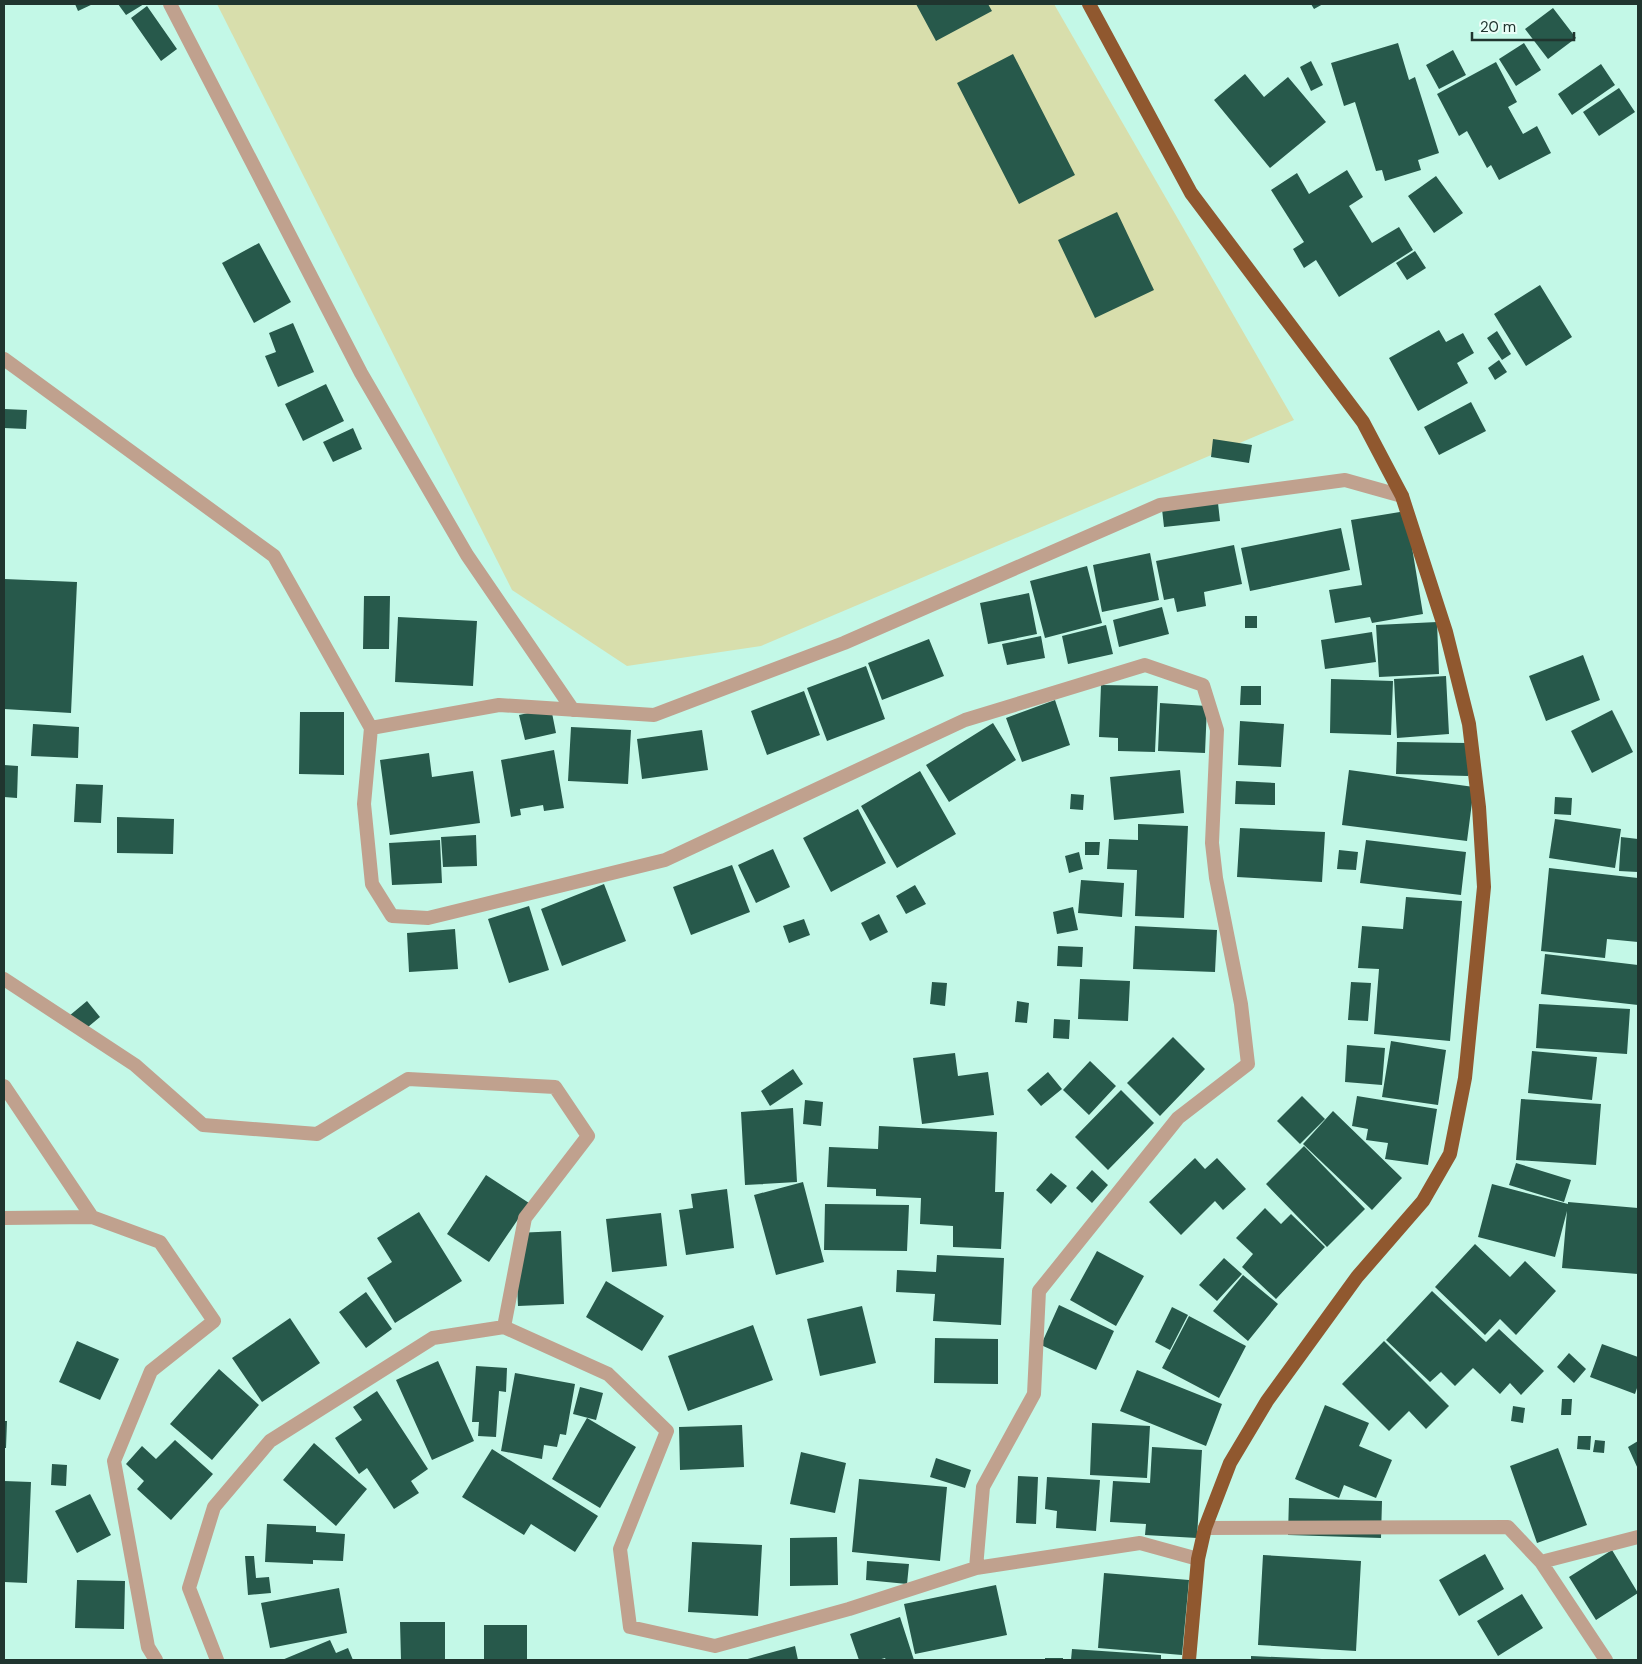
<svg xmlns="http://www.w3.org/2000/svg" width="1642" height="1664" font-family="'DM Sans',sans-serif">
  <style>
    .green { fill: #d8deac }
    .building { fill: #27594b }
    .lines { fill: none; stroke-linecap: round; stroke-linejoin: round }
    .minor { stroke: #c0a18e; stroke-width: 14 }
    .tertiary { stroke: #c0a18e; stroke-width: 14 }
    .trunk { stroke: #90582f; stroke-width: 14 }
  </style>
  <rect width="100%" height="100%" fill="#c3f8e7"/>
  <!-- green -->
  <path class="green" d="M217,4h837l240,416 -533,226 -134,20 -115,-76z"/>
  <!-- building -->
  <path class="building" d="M75,4h18l-15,7z
    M118,4h26l-18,11z
    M916,4h72l4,7 -56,30z
    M1311,4h12l-9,5z
    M147,6l30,43 -16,12 -30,-43z
    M1553,8l23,30 -28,21 -23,-30z
    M1398,43l11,37 6,-3 24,76 -21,7 3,10 -36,11 -3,-11 -6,1 -21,-69 -11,4 -13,-43z
    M1524,43l17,27 -25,16 -17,-27z
    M1453,50l13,25 -27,14 -13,-24z
    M1013,54l62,121 -56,29 -62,-121z
    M1311,61l12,24 -12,6 -11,-24z
    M1496,62l21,40 -9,5 15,27 14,-8 14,27 -52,27 -8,-15 -4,3 -20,-37 -8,5 -22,-42z
    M1601,64l14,21 -43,30 -14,-21z
    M1245,74l19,23 24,-20 38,45 -56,46 -56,-68z
    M1619,88l16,24 -36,24 -16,-24z
    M1347,170l16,27 -14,9 23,37 27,-16 14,23 -74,47 -23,-37 -12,8 -11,-19 11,-7 -33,-52 26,-17 12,21z
    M1436,176l27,37 -29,20 -26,-37z
    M1117,212l37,78 -59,28 -37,-78z
    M259,243l32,59 -37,21 -32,-60z
    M1415,251l11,17 -19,12 -11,-17z
    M1540,285l32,52 -46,29 -32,-52z
    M293,323l21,49 -36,15 -13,-31 11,-4 -7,-19z
    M1439,330l7,12 17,-9 11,20 -17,10 11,20 -50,28 -29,-53z
    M1497,331l14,23 -9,6 -15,-22z
    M1499,360l8,12 -12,8 -7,-12z
    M326,384l18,37 -41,20 -18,-37z
    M1471,402l15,29 -47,24 -15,-28z
    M4,409l23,1 -1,19 -22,-1z
    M353,428l9,21 -29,13 -10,-20z
    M1213,439l39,6 -3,18 -38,-6z
    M1218,503l2,18 -56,6 -2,-18z
    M1406,511l17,103 -51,9 -2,-6 -35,6 -6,-33 33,-5 -11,-65z
    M1341,528l9,42 -100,21 -9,-43z
    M1234,545l8,39 -38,8 2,14 -29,6 -3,-14 -10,2 -8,-39z
    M1150,553l9,47 -57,12 -9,-47z
    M1087,566l15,57 -57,15 -15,-57z
    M4,579l73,3 -6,131 -67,-4z
    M1029,593l8,41 -49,10 -8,-41z
    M364,596h26l-1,53h-26z
    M1162,607l7,27 -50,13 -6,-27z
    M1245,616h12v12h-12z
    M398,617l79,4 -4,65 -78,-4z
    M1437,622l2,52 -60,3 -3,-52z
    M1106,625l7,29 -45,10 -6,-28z
    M1372,632l4,30 -51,7 -4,-29z
    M1041,636l4,22 -38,7 -5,-21z
    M929,639l15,37 -62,24 -14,-37z
    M1583,655l17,45 -54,21 -17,-45z
    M866,666l19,53 -58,22 -20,-53z
    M1446,676l3,58 -52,4 -3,-59z
    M1331,679l62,2 -2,54 -61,-2z
    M1101,685l57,1 -3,66 -37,-1v-13l-19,-1z
    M1241,686h20v19h-21z
    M804,691l16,44 -53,20 -16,-44z
    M1055,700l15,45 -48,17 -16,-44z
    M1160,703l47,3 -2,47 -47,-2z
    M551,708l5,25 -31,7 -6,-25z
    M1612,710l21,42 -41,21 -21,-42z
    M300,712h44v63l-45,-1z
    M1240,721l44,3 -3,43 -43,-2z
    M993,723l23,37 -67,42 -23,-37z
    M33,724l46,3 -1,31 -47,-2z
    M571,727l60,3 -3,54 -60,-3z
    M702,730l6,40 -66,9 -5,-40z
    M1397,742l71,1v33l-72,-2z
    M554,750l10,58 -20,3 -1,-6 -23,4 1,6 -10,2 -10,-57z
    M429,753l3,24 41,-6 7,52 -90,12 -10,-75z
    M4,765l14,1 -1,32 -13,-1z
    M1180,770l4,43 -70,7 -4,-43z
    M1349,770l125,17 -7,54 -125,-16z
    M920,771l36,63 -59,34 -36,-62z
    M1236,781l39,2v22l-40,-1z
    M76,784l27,1 -2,38 -27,-1z
    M1071,794l13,1 -1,15 -13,-1z
    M1555,797l17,1 -1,17 -17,-1z
    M858,809l28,54 -55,29 -28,-54z
    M117,817l57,2 -1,35 -56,-1z
    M1555,819l66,10 -6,39 -66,-10z
    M1138,824l50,2 -4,92 -49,-2 2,-46 -30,-1 2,-30 29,1z
    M1240,828l85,4 -3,50 -85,-5z
    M476,835l1,31 -34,1 -2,-30z
    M1621,837l17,2v33l-19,-1z
    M440,840l2,43 -50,2 -3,-42z
    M1366,840l100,12 -5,43 -101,-12z
    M1085,842h15l-1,13h-14z
    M773,849l17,38 -34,16 -18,-38z
    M1339,850l19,2 -2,18 -19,-1z
    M1079,852l4,17 -14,4 -4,-17z
    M732,865l18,47 -59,23 -18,-48z
    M1549,868l89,10v64l-31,-3 -2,19 -64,-7z
    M1081,880l43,3 -2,34 -44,-4z
    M604,884l22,57 -64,25 -21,-57z
    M915,885l11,19 -20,10 -10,-18z
    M1406,897l56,4 -12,140 -76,-7 5,-65 -21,-1 4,-42 41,3z
    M529,906l20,64 -40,13 -21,-64z
    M1073,907l5,23 -21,4 -4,-22z
    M879,914l9,18 -18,9 -9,-18z
    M804,919l6,16 -21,8 -6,-17z
    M1135,926l82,4 -2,42 -82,-3z
    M455,929l3,40 -49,3 -2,-39z
    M1058,946l25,1 -1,20 -25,-1z
    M1545,954l93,11v40l-97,-11z
    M1080,979l50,2 -2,40 -50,-2z
    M932,982l15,1 -2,23 -15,-2z
    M1351,982l20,1 -3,38 -20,-1z
    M87,1001l13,16 -18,15 -13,-16z
    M1017,1001l12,2 -2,20 -12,-1z
    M1539,1004l91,5 -3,45 -91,-6z
    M1054,1019l16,1 -1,19 -16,-1z
    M1173,1037l32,32 -45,47 -33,-33z
    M1391,1041l55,9 -8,55 -56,-8z
    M1347,1045l38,3 -3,37 -37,-3z
    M1532,1051l65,6 -5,43 -64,-7z
    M955,1053l3,23 30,-4 6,43 -72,9 -9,-66z
    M1090,1061l26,25 -27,29 -26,-25z
    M793,1069l10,15 -33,22 -9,-15z
    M1048,1072l14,17 -21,17 -14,-16z
    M1121,1090l33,33 -46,47 -33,-33z
    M1302,1096l23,23 -25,25 -23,-23z
    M1357,1096l80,13 -9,56 -43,-6 3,-16 -22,-3 2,-11 -16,-3z
    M1521,1099l80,5 -5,61 -80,-5z
    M805,1100l18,2 -2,24 -18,-2z
    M793,1108l4,74 -52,3 -4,-73z
    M1333,1111l69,67 -30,32 -69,-66z
    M879,1126l118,6 -2,60h9l-3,57 -48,-2v-21l-33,-2 1,-26 -45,-2v-7l-49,-2 2,-40 49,2z
    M1304,1146l61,63 -38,38 -61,-63z
    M1195,1158l10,11 12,-11 29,31 -23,21 -8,-9 -34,34 -32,-33z
    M1516,1163l55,17 -7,22 -55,-17z
    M1092,1170l16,15 -16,18 -16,-15z
    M1051,1173l16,13 -16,18 -15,-14z
    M486,1175l43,28 -40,59 -42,-28z
    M803,1182l21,80 -48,13 -22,-80z
    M1492,1184l76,20v-2l70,6v66l-76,-6 5,-57 -12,46 -77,-20z
    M727,1189l7,59 -48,7 -7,-45 14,-2 -2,-14z
    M825,1204l84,1 -2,46 -83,-1z
    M1265,1208l16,16 10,-10 34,33 -49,52 -34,-32 11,-13 -17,-16z
    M419,1212l43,69 -67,42 -28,-45 25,-16 -15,-24z
    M661,1213l6,53 -55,6 -6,-53z
    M561,1231l3,73 -46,2 -3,-73z
    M1475,1244l35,33 15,-16 31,30 -40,44 -16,-16 -15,16 -50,-48z
    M1097,1251l47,25 -28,50 -46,-26z
    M937,1255l67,3 -3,67 -68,-4 2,-27 -39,-2 1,-22 39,2z
    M1224,1258l18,16 -25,27 -18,-16z
    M1243,1275l35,29 -30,37 -35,-30z
    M606,1281l58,35 -22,35 -56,-34z
    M1432,1291l54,51 13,-13 45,42 -23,24 -11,-12 -10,11 -27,-26 -18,18 -14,-14 -11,10 -44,-42z
    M366,1292l26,37 -26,19 -27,-36z
    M1059,1305l55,26 -18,39 -55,-25z
    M862,1306l14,57 -56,13 -13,-57z
    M1172,1307l16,8 -18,35 -15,-8z
    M1189,1316l57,30 -27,52 -57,-30z
    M290,1318l30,45 -58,39 -30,-44z
    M753,1325l20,55 -85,31 -20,-55z
    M935,1338l63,1v45l-64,-1z
    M77,1341l42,18 -19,41 -41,-18z
    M1384,1341l65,65 -23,23 -17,-18 -20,20 -47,-47z
    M1602,1344l36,13v28l-3,9 -45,-17z
    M1569,1353l17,16 -12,14 -17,-16z
    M438,1361l36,80 -42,19 -36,-80z
    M476,1366l31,2 -1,24 -7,-1 -3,46 -18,-1 1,-14h-7z
    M219,1369l40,36 -47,55 -42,-36z
    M1137,1370l85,34 -16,42 -86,-35z
    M515,1373l60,11 -9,51 -6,-1 -3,13 -13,-2 -2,14 -41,-8z
    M580,1387l23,6 -7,27 -23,-6z
    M377,1391l51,78 -17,12 8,12 -25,16 -27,-41 -8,6 -24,-36 27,-18 -9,-13z
    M1562,1399h10l-1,16h-10z
    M1325,1405l44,18 -10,23 33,14 -16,38 -32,-13 -5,13 -44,-19z
    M1513,1406l12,2 -2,15 -12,-2z
    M587,1418l49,29 -36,61 -48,-29z
    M4,1421h3l-1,27h-2z
    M1092,1423l58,3 -3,52 -57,-3z
    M742,1425l2,42 -64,3 -1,-43z
    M1578,1436h13l-1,14 -13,-1z
    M175,1440l38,34 -42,46 -34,-31 7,-8 -18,-17 16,-18 14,13z
    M1595,1440l10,1 -1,12 -11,-1z
    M1638,1441v28l-10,-22z
    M314,1443l53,46 -31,37 -53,-46z
    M1152,1447l50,3 -5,88 -52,-3 1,-11 -36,-2 3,-41 37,2z
    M1558,1448l29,77 -50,18 -27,-77z
    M492,1449l106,67 -23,36 -44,-28 -7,11 -62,-38z
    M801,1452l45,11 -11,50 -45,-9z
    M936,1458l35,12 -6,18 -35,-11z
    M52,1464l15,1 -1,21 -15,-1z
    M1018,1476l20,1 -2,47 -20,-1z
    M1047,1477l53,3 -4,51 -40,-3 1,-17 -12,-2z
    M859,1479l88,8 -7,74 -88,-9z
    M4,1481l27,1 -4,101 -23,-1z
    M90,1494l21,41 -34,18 -22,-42z
    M1289,1498l93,3 -1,37 -93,-3z
    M267,1524l49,2v6l29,2 -2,27 -30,-1v4l-48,-2z
    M837,1537l1,48 -48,1v-48z
    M692,1542l70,3 -4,71 -70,-4z
    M1612,1550l26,43 -42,27 -27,-43z
    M1485,1554l19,35 -45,27 -20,-36z
    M1263,1555l98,6 -5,90 -98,-6z
    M245,1556h9l2,22 13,-1 2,16 -23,2z
    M867,1561l42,3 -2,20 -41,-4z
    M1104,1573l85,7 -7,75 -84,-7z
    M77,1580l48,1 -1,48 -49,-1z
    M996,1585l11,50 -92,19 -11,-50z
    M339,1588l8,45 -77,15 -9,-45z
    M1522,1594l21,34 -45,28 -21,-35z
    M900,1617l14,43h-28l-1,-2 -7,2h-19l-9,-26z
    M400,1622h45v38h-44z
    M484,1625h43v35h-43z
    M330,1640l6,13 12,-5 5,12h-71z
    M795,1646l3,14h-54z
    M1072,1649l89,6v5h-90z
    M1251,1656l71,3v1h-71z
    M1045,1658h18v2h-18z"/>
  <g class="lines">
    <!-- minor -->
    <path class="minor" d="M170,4l191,369 106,182 106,155
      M4,359l270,197 97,172 128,-23 155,10 190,-72 316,-138 185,-25 57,16
      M371,728l-7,76 8,80 20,32 36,2 237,-58 300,-140 180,-55 58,20 14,45 -5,113 4,35 25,126 7,60 -70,54 -139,173 -5,103 -51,93 -7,81
      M4,979l131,86 68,60 114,9 91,-55 147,8 33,49 -63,82 -21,109 104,47 59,57 -47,118 10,78 85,19 134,-37 127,-41 164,-25 58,16
      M1205,1528l303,-1 33,35
      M217,1660l-28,-72 25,-81 56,-66 163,-103 71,-11
      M1606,1660l-65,-98 97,-25"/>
    <!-- tertiary -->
    <path class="tertiary" d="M4,1086l88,131
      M4,1218l88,-1 68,25 54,79 -63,50 -37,90 34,186 8,13"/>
    <!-- trunk -->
    <path class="trunk" d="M1089,4l102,189 172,229 39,74 44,136 23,92 10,83 5,80 -19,191 -15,76 -27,47 -66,76 -90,124 -37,62 -25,65 -7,31 -9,101"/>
  </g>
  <!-- border -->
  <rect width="1642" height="1664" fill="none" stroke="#20352f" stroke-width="10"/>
  <!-- scale -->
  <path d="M1472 32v8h102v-8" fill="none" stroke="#20352f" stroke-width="2.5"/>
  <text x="1480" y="32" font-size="15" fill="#20352f" stroke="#e9fef7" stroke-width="4" paint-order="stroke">20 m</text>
</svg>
